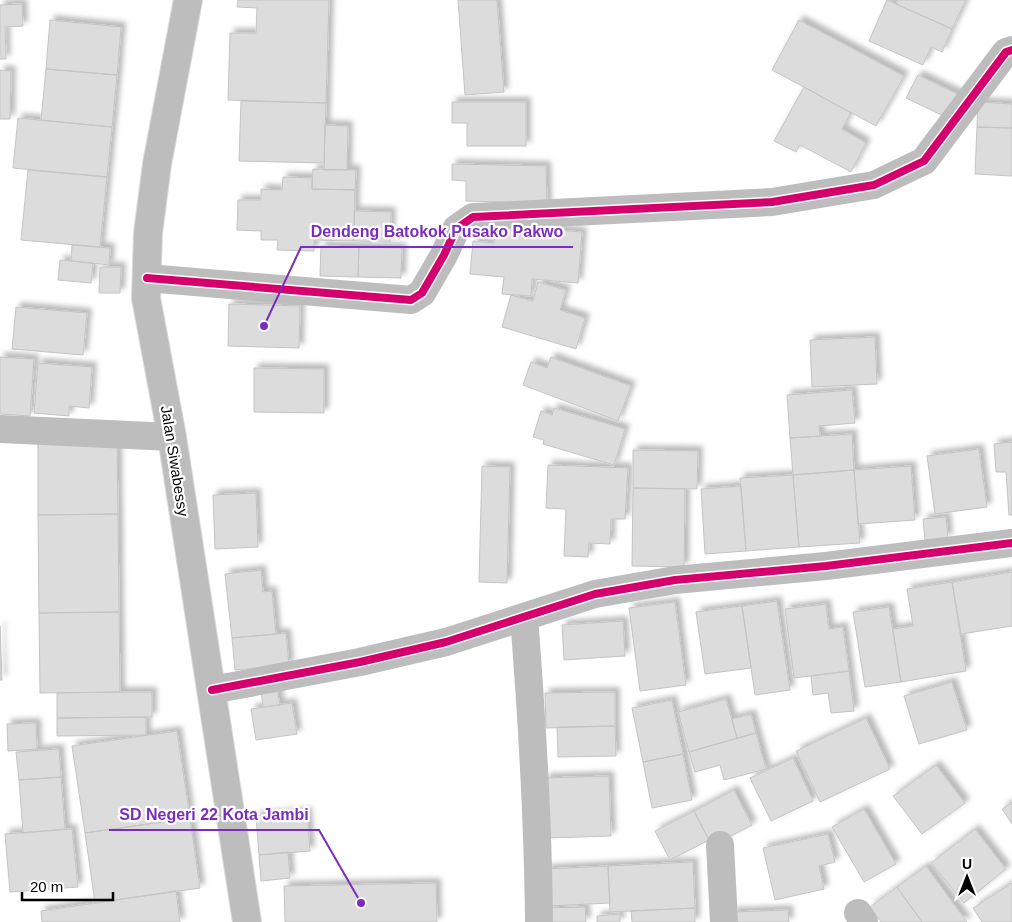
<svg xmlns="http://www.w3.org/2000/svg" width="1012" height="922" font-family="Helvetica,sans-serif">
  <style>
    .building { fill: #dcdcdc; stroke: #c4c4c4; filter: url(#shadow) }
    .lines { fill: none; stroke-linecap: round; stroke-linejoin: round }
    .major-casing { stroke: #dbdbdb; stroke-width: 30 }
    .minor { stroke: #bdbdbd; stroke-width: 28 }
    .major { stroke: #bdbdbd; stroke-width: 28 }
    .cycleway-casing { stroke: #fff; stroke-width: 11 }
    .cycleway { stroke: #d6006c; stroke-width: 8 }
    .labels { text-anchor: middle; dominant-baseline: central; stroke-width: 4.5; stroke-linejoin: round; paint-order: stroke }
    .street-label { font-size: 15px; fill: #000; stroke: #fff }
    .leader { fill: none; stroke: #7b2cbf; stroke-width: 2 }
    .callout-dot { fill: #7b2cbf; stroke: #fff; stroke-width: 2 }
    .callout-label { font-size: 16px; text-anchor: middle; font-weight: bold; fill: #7b2cbf; stroke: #fff; stroke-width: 4.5; stroke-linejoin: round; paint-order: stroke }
  </style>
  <defs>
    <filter id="shadow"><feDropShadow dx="4.5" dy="-4.5" stdDeviation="2.5" flood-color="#0004"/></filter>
  </defs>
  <rect width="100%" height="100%" fill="#fff"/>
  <!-- building -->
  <path class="building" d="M238,0h91l-3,103 -98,-3 2,-67h26l1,-25 -20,-1z
    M458,0h39l7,92 -39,3z
    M887,0l65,29 -10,23 -11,-5 -8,18 -54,-24z
    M898,0h68l-14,29 -56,-25z
    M22,4l1,22 -18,1 1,32h-6v-54z
    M50,20l71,7 -4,48 -71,-6z
    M799,20l105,56 -28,50 -104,-56z
    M46,69l71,6 -5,52 -71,-7z
    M0,70l11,1 -1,48h-10z
    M918,75l46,22 -12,23 -46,-22z
    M804,87l47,26 -9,16 24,14 -15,29 -51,-27 -4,7 -22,-11z
    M241,101l85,2 -2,60 -85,-2z
    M452,102h74v44h-59v-23h-15z
    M978,102l34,2v24l-35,-1z
    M18,118l94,9 -5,50 -94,-9z
    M325,125l23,1 -1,44h-23z
    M977,127l35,1v48l-37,-2z
    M452,164l94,2 1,40 -44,-4 -37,-1v-20l-14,-1z
    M313,169l43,1 -1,20 -43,-1z
    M28,170l79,7 -7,70 -79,-7z
    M283,177l29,1v11l43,1 -1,51 -40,-1v11l-37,-1 1,-10h-17v-9l-24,-1 1,-30h23v-11l21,1z
    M354,211l37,1 -1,30 -36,-1z
    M495,225l87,7 -4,51 -46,-4 -1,17 -29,-2 2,-17 -34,-3 3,-33 21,2z
    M72,245l38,3 -1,17 -38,-4z
    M321,246l38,1 -1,30 -38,-1z
    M359,247l43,1 -1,30 -43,-1z
    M60,260l33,3 -2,20 -33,-3z
    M100,267h21l-1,26h-21z
    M538,282l28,8 -6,20 25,8 -9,31 -74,-22 9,-32 22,6z
    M229,304l71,2 -1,42 -71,-2z
    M16,307l71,6 -4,42 -71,-6z
    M875,337l2,47 -65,3 -2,-47z
    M0,357l34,2 -4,57 -30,-2z
    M551,357l80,29 -13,35 -95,-36 8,-23 16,6z
    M38,363l54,4 -3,41 -20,-2v10l-35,-3z
    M254,368l70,1v44l-70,-1z
    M852,390l3,33 -36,3 1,10 -30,2 -3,-43z
    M554,408l71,21 -11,36 -71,-21 1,-4 -11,-3 8,-26 11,4z
    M852,434l2,36 -61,5 -3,-37z
    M1012,442v73h-3l-3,-43h-10l-2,-28z
    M38,444h79l1,70 -80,1z
    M979,449l8,58 -52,7 -8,-58z
    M633,450l65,1 -1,38 -64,-1z
    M548,465l80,3 -3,51h-14l-1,25 -21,-1 -1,14 -24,-1 2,-47 -20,-1z
    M482,466l28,1 -3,116 -28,-1z
    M911,466l4,54 -57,4 -4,-54z
    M854,470l6,73 -61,4 -6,-72z
    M793,475l6,72 -53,4 -6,-73z
    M741,486l5,65 -41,3 -4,-65z
    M633,488l52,1 -1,78 -52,-1z
    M256,493l2,54 -43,2 -2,-54z
    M118,514l1,98 -80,1 -1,-98z
    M946,517l2,21 -23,2 -2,-21z
    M261,570l2,22 9,-1 4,43 -44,4 -7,-64z
    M1012,572v54l-51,8 -9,-52z
    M952,582l14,89 -65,11 -8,-53 20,-3 -6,-37z
    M777,601l13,89 -35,5 -13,-89z
    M675,602l11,83 -46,6 -11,-83z
    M826,604l3,25 14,-2 6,44 -55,7 -9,-69z
    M742,606l9,62 -46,6 -9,-62z
    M889,607l12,75 -36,5 -12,-75z
    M119,612l1,80 -80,1 -1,-80z
    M623,621l2,35 -61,4 -2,-35z
    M0,626l2,54h-2z
    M286,633l3,32 -54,5 -3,-32z
    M849,671l5,40 -23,2 -3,-20 -15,2 -2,-19z
    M952,682l15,48 -48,14 -15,-48z
    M277,688l3,17 -17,2 -2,-17z
    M120,692h32v25l-95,1v-25z
    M615,692v34l-69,2 -1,-35z
    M726,699l11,39 -48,14 -11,-40z
    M672,700l11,54 -40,8 -11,-54z
    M292,703l5,31 -41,6 -5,-31z
    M751,714l5,19 -19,5 -5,-19z
    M146,717v18l-89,1v-18z
    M866,718l24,51 -70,33 -24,-51z
    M36,723l1,26 -29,2 -1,-27z
    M615,726l1,30 -58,1 -1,-30z
    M177,731l13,87 -105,15 -13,-87z
    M756,733l10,36 -42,11 -4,-15 -25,7 -6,-20z
    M59,749l2,28 -42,3 -3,-28z
    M683,754l9,46 -40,8 -9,-46z
    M793,758l20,43 -42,20 -21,-43z
    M936,765l29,38 -43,31 -29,-38z
    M609,776l2,60 -64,2 -2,-60z
    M61,777l4,52 -42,4 -4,-53z
    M734,790l18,35 -40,21 -18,-35z
    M1012,802v22l-10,-15z
    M864,809l32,55 -32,18 -32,-55z
    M694,811l15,29 -39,20 -15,-29z
    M307,812l3,39 -51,4 -3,-39z
    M190,818l10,70 -105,15 -10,-70z
    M72,829l6,58 -68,5 -5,-58z
    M975,829l31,40 -42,34 -33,-40z
    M828,834l7,28 -16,4 5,23 -49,11 -12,-52z
    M288,852l2,26 -29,3 -2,-26z
    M693,862l2,46 -85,4 -2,-46z
    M608,866l2,37 -62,3 -2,-37z
    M926,866l41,56h-45l-25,-35z
    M436,883l1,39h-152l-1,-36z
    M1012,883v39h-30l-9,-14z
    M897,887l25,35h-41l-11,-15z
    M176,891l4,31h-138l-1,-11z
    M585,907l1,15h-42l-1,-14z
    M695,908v14h-63l-1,-11z
    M788,910l1,12h-56l-1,-10z
    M620,914v8h-23v-6z"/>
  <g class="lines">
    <!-- major casing -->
    <g class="major-casing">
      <path id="major" d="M188,0l-31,164 -9,69 -2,65 26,139 75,485"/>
    </g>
    <!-- minor -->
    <path class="minor" d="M147,278l264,22 11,-7 22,-38 12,-26 17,-12 299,-15 102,-17 50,-24 82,-109 6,-2
      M0,429l172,8
      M524,617c8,102 14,203 15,305
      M212,690l148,-28 86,-20 149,-48 80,-14 151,-14 186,-23
      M720,845l4,77
      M858,913l6,9"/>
    <!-- major -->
    <use href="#major" class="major"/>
    <!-- cycleway casing -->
    <g class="cycleway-casing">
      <path id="cycleway" d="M147,278l264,22 11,-7 22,-38 12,-26 17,-12 299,-15 102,-17 50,-24 82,-109 6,-2
        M212,690l148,-28 86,-20 149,-48 80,-14 151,-14 186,-23"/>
    </g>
    <!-- cycleway -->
    <use href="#cycleway" class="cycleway"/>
  </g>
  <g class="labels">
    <!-- street labels -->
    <g class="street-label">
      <text transform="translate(175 461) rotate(81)">Jalan Siwabessy</text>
    </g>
  </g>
  <!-- callouts -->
  <path class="leader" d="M264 326L301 247H573M361 903L319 830H109"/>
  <g class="callout-dot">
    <circle cx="264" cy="326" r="5"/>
    <circle cx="361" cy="903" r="5"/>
  </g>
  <g class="callout-label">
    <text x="437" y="237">Dendeng Batokok Pusako Pakwo</text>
    <text x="214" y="820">SD Negeri 22 Kota Jambi</text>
  </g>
  <!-- north arrow -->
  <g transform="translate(967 877)" stroke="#ffffff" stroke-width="4" paint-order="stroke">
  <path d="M0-4L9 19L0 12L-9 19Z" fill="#000000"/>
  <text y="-8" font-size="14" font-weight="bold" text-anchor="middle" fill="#000000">U</text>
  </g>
  <!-- scale -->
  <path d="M22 892v8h91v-8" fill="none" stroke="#000000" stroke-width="2.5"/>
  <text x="30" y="892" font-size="15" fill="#000000" stroke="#ffffff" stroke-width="4" paint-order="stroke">20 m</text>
</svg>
